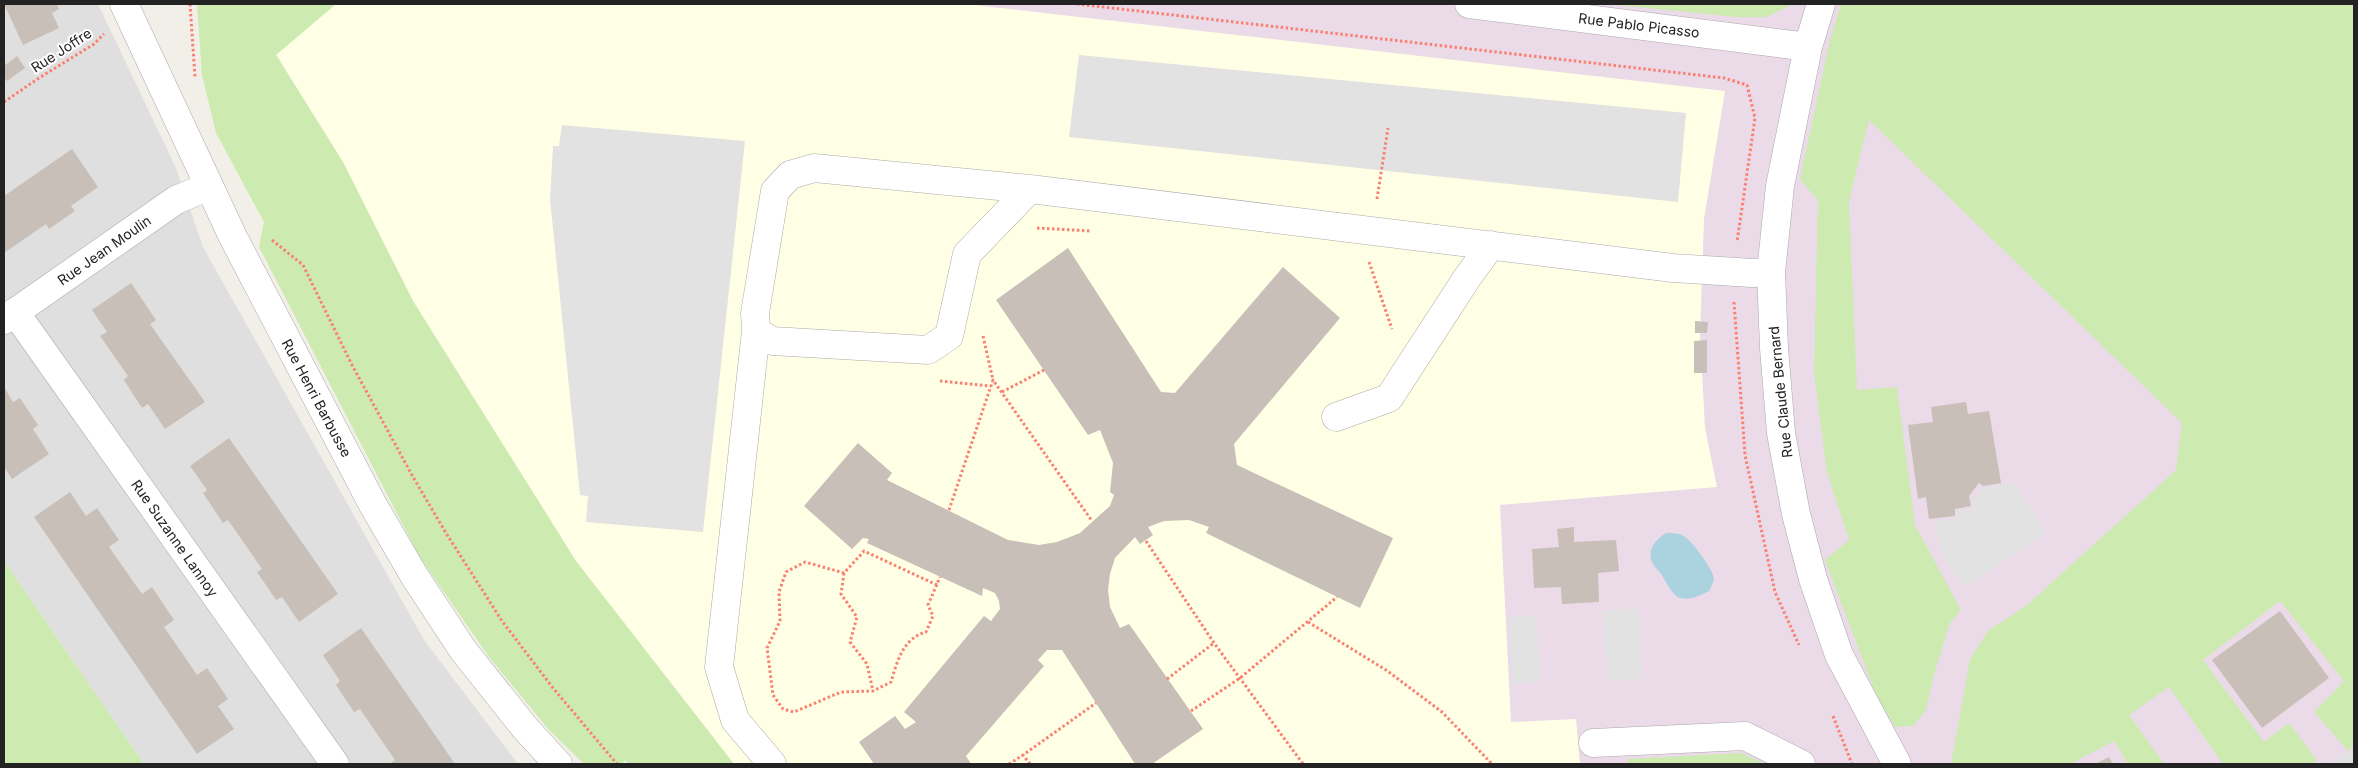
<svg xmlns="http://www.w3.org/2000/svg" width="2358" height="768" font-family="Inter,sans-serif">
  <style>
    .residential { fill: #e0dfdf }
    .industrial { fill: #ebdbe8 }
    .education { fill: #ffffe5 }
    .grass { fill: #cdebb0 }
    .parking { fill: #e2e2e2 }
    .water { fill: #aad3df }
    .building { fill: #c7bfb8 }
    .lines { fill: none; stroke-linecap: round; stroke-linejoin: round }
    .minor-casing { stroke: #a9a9a9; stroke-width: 29 }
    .path { stroke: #fa8072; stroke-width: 3; stroke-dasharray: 2.5 2.5; stroke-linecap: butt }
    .minor { stroke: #fff; stroke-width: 28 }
    .labels { text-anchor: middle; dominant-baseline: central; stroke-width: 4; stroke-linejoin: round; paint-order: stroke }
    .street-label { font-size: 14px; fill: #222; stroke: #fff }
  </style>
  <rect width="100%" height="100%" fill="#f2efe9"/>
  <!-- residential -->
  <path class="residential" d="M4,4h94l78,164 27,79 221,393 94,124h-374l-140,-203z"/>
  <!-- industrial -->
  <path class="industrial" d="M336,4h2018v760h-1620z"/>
  <!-- education -->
  <path class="education" d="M336,4h630l759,87 -21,128 -4,116 5,93 12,59 -217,18 11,217 65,-3 4,45h-846l-158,-203 -163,-260 -70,-139 -67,-108z"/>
  <!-- grass -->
  <path class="grass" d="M197,4h139l-60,51 67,107 70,139 163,260 158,203h-105l-4,-4 -3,4h-38l-35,-34 -60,-73 -70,-101 -160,-309 5,-25 -48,-89 -14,-58z
    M1608,4h186l-28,13h-31z
    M1841,4h513v742l-6,5 -34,-39 30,-31 -64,-80 -77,59 61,82 25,-19 28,37 -6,4h-88l-54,-77 -40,28 35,49h-36l-14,-23 -44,23h-119l19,-105 18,-28 38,-25 150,-136 6,-47 -313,-303 -20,81 8,189 40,-3 18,138 46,85 -11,13 -15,48 -9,39 -13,16 -18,1 -19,-32 -51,-135 24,-20 -22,-68 -13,-99 4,-172 -18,-22 30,-139z
    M4,561l140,203h-140z
    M1741,753l24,11h-137v-5z"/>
  <!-- parking -->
  <path class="parking" d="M1079,55l607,58 -8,89 -609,-65z
    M562,125l183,16 -42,391 -117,-10 2,-26 -8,-1 -30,-296 3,-53h6z
    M2014,482l32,51 -81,54 -25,-33 -4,-33 22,-3 -1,-8 16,-1 -1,-8 11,-13z
    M1638,608l5,71 -35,2 -6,-70z
    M1536,615l5,67 -28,2 -4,-67z
    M2354,746v18h-24l18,-13z"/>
  <!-- water -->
  <path class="water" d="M1666,533c5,0 11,0 16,2 8,3 32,35 32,44 -1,4 -3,8 -5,12 -8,4 -19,10 -29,7 -8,-3 -13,-15 -17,-21 -2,-4 -5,-6 -7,-9 -12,-14 -2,-28 10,-35z"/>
  <!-- building -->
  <path class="building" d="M4,4h53l2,5 -7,4 7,15 -36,17z
    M17,56l8,12 -18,13 -3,-4v-11z
    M72,149l26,38 -27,19 4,5 -26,18 -3,-5 -42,29v-57z
    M1068,248l93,144 14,1 108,-126 57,51 -106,126 3,21 156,73 -33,70 -154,-75 3,-6 -20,-7 -25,1 -16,6 5,8 -13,9 -5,-7 -20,21 -5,16 -2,16 2,17 10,21 9,-4 74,105 -51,35h-17l-73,-114h-15l-9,10 6,6 -78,90 5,8h-97l-15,-22 36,-26 10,13 11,-7 -12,-10 80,-96 7,5 9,-12 -1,-8 -4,-8 -12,-5 -1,8 -115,-53 2,-4 -6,-1 -11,11 -48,-43 54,-63 34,30 -5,7 121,60 31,5 18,-3 23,-9 22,-20 8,-7 4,-11 -4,-3 3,-29 -13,-33 -12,5 -92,-135z
    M131,283l25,37 -6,4 55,78 -40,27 -17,-25 -6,4 -18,-28 4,-4 -28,-40 7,-4 -15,-22z
    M1695,321l13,1 -1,11h-12z
    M1707,340v33h-13v-32z
    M4,387l9,15 7,-4 18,27 -5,4 16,25 -37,25 -8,-12z
    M1966,402l2,12 21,-3 12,72 -18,3 -4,-3 -10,13 2,10 -16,3v7l-26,3 -3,-22 -8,2 -10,-74 25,-3 -2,-15z
    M229,438l109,156 -39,28 -17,-25 -6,3 -19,-28 5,-3 -34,-49 -5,3 -20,-30 4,-3 -17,-24z
    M70,492l16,24 11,-8 22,32 -10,7 33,47 10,-7 22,33 -10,7 16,23 17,25 10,-7 21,31 -10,7 16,23 -37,25 -163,-237z
    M1574,527v15l42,-2 3,31 -21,2 1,29 -37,2 -1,-17 -27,1 -2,-39 27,-2 -2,-18z
    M2280,611l49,67 -67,50 -50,-68z
    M361,628l54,78 40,58h-65l5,-4 -35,-51 -6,3 -18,-27 4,-4 -17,-26z
    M2109,757l4,7h-18z"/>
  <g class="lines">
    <!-- minor casing -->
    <g class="minor-casing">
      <path id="minor" d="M124,4l109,233 140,268 42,72 48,73 62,78 33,36
        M1469,4l339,43
        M1821,4l-13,43 -28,139 -9,86 3,76 7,85 15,81 17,65 26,76 58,109
        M1030,189l-63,65 -18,82 -21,14 -156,-9 -16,-10 -1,-18 20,-122 15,-16 24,-7 216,21 643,79 79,5 19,-1
        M15,312l320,452
        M4,320l172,-120 33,-14
        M756,331l-37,336 16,53 37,44
        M1336,417l53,-19 78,-120 24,-33
        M1593,743l152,-7 56,28"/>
    </g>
    <!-- path -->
    <path class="path" d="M190,4l5,73
      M1077,4l647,74 23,7 8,33 -18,124
      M4,102l35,-24 55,-34 10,-10
      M1377,199l11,-71
      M1037,228l54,3
      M272,240l31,25 49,100 61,112 33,56 56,88 51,67 64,76
      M1369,262l23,67
      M1734,302l11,153 30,137 24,53
      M983,336l10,44
      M940,381l51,5
      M1002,392l42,-22
      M949,510l44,-130 99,141
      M1146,541l68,102 89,121
      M844,573l-3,21 16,23 -7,25 17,22 6,27
      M937,585l-73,-34 -20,22 -39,-11 -19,10 -7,20 1,29 -13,27 6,47 10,14 11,3 47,-20 32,-1 18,-9c6,-20 12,-44 35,-50l7,-16 -5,-11 12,-28
      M1308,622l78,48 56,42 50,52
      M1167,679l47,-36
      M1191,711l49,-33 97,-81
      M1833,716l19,48
      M1009,764l14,-9
      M1030,764l-7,-9 73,-52"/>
    <!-- minor -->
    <use href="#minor" class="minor"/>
  </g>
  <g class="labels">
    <!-- street labels -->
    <g class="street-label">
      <text transform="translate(1639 25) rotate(7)">Rue Pablo Picasso</text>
      <text transform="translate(61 50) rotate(-33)">Rue Joffre</text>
      <text transform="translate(104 250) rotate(-35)">Rue Jean Moulin</text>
      <text transform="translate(1780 392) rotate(-96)">Rue Claude Bernard</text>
      <text transform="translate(317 398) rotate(62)">Rue Henri Barbusse</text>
      <text transform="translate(175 538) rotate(55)">Rue Suzanne Lannoy</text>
    </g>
  </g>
  <!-- border -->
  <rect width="2358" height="768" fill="none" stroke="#222222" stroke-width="10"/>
</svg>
